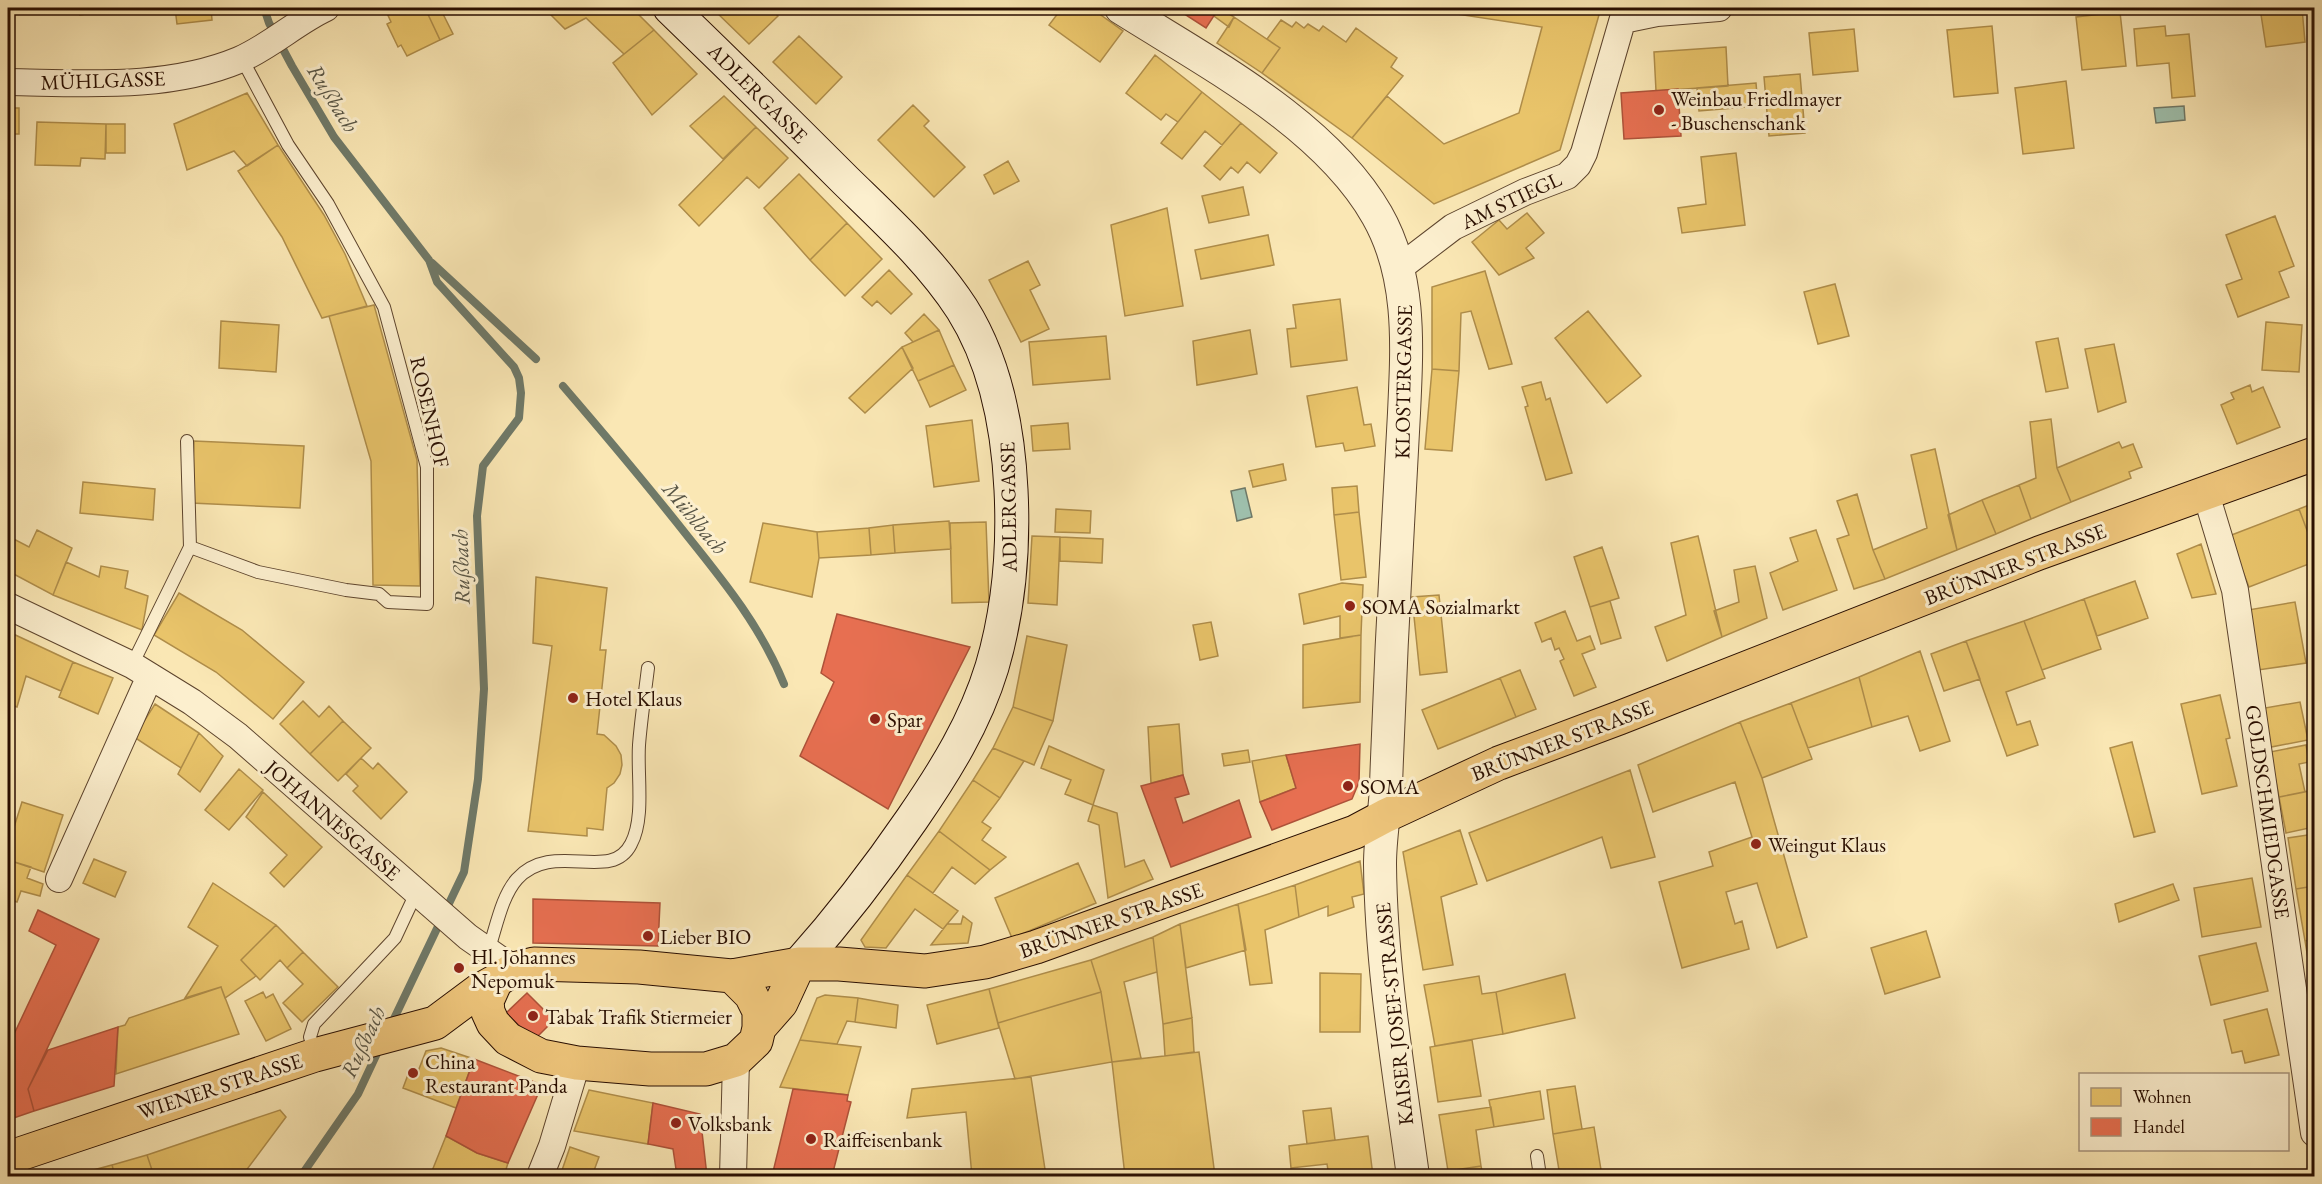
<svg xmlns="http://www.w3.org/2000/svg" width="2322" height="1184" font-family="'EB Garamond',serif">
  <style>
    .water { fill: #9ec0ad; stroke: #6f7968; stroke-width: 1.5 }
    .homes { fill: #e9c46a; stroke: #af8d4a; stroke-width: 1.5 }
    .shops { fill: #e76f51; stroke: #ae5239; stroke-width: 1.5 }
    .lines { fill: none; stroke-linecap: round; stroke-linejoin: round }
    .stream { stroke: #6f7968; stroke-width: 8 }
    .service-casing { stroke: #5d442d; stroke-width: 14 }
    .minor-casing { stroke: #5d442d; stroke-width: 28 }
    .tertiary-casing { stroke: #5d442d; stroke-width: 34 }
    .secondary-casing { stroke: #290e00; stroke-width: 35 }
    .primary-casing { stroke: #290e00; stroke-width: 35 }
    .service { stroke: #fcefce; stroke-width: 12 }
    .minor { stroke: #fcefce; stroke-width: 26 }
    .tertiary { stroke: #fcefce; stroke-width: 32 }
    .secondary { stroke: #fcefce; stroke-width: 33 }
    .primary { stroke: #edc47a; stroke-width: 33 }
    .poi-dot { fill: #8f2418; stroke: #fcefce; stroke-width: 2 }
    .labels { text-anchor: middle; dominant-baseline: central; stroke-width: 6; stroke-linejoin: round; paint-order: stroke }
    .street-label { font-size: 21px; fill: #290e00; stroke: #fcefce }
    .poi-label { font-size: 21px; fill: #290e00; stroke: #fcefce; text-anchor: start }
    .water-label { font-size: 22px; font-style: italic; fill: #585545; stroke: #fcefce }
  </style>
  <rect width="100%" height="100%" fill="#fae7b4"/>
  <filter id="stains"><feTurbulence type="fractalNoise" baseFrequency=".00333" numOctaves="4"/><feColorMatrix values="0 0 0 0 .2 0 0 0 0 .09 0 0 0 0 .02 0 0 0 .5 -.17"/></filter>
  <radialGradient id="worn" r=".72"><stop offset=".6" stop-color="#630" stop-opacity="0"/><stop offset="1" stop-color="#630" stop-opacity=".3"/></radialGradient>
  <!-- water -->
  <path class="water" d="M2184,106l1,14 -29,3 -2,-15z
    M1245,488l7,29 -15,4 -6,-30z"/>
  <!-- homes -->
  <path class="homes" d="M79,8h50l-49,7z
    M175,8h36l1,12 -35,4z
    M392,8h33l15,32 -33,16 -6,-11 -3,2 -11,-23 4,-2 -5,-11z
    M425,8h15l13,26 -13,6z
    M550,8h82l22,22 -30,24 -38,-36 -21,11 -19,-19z
    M712,8h58l8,8 -29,28z
    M1062,8h29l32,23 -23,31 -51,-37z
    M1220,8l14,9 -5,10 -15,-11z
    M1444,8h157l-41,142 -126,54 -82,-66 35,-42 57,48 75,-31 23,-86 -99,-15z
    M2260,8h42l3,34 -39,5z
    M2120,12l6,54 -44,4 -6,-53z
    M1234,17l46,31 -18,25 -45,-30z
    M1281,20l11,7 4,-5 8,6 4,-4 11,7 4,-5 23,16 10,-14 41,30 -6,9 12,9 -51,62 -90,-65 18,-25 -13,-9z
    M1992,26l6,67 -44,4 -7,-67z
    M2165,26l1,10 23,-2 6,62 -23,2 -3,-35 -32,3 -3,-37z
    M1854,29l4,42 -45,4 -4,-42z
    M654,30l43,44 -45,41 -39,-52z
    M799,36l43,41 -26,27 -43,-42z
    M1726,47l2,39 -72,5 -2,-39z
    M1155,55l47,37 -24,30 -12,-8 -5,6 -35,-27z
    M1800,74l5,59 -36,3 -5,-59z
    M2066,81l8,67 -51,6 -8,-66z
    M1756,83l2,23 -59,5 -2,-23z
    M1202,92l39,31 -19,22 -17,-14 -23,28 -21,-16z
    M247,93l31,52 -31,21 -13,-15 -47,19 -13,-46z
    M724,96l32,31 -33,32 -33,-33z
    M913,105l16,16 -5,5 41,41 -31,30 -56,-57z
    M8,108h11v26h-11z
    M37,122l69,2 -1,35 -24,-1 -1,8 -45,-1z
    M1241,123l36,30 -17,20 -13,-11 -9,11 -7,-6 -11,13 -16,-14z
    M106,124h19v29h-19z
    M756,127l32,31 -29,30 -12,-11 -48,49 -20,-21z
    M278,145l46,70 21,39 22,52 -45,12 -40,-81 -44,-66z
    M1736,153l9,72 -63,8 -4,-25 28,-4 -5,-47z
    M1008,161l11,20 -25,13 -10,-19z
    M799,174l48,49 -37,37 -46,-52z
    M1243,187l6,28 -40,8 -7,-27z
    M1167,208l16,98 -58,10 -14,-91z
    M1527,213l17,20 -18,15 8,10 -35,17 -27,-33 27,-22 8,9z
    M2275,216l19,50 -15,6 10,25 -51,20 -12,-32 16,-6 -16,-44z
    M847,223l35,36 -37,37 -35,-36z
    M1268,235l6,30 -73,14 -6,-29z
    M1028,261l12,24 -10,5 19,39 -28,13 -32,-62z
    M889,270l23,24 -21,20 -14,-13 -5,5 -10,-9z
    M1485,271l27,93 -23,5 -18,-58 -10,2 -2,58 -27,-2v-82z
    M8,275h5l-5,70z
    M1835,284l14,52 -31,8 -14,-52z
    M1340,299l7,61 -56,7 -4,-38 9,-1 -3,-23z
    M374,305l43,155 3,126 -47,-1 -2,-124 -42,-145z
    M1588,311l53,65 -34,27 -52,-65z
    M924,314l15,16 -26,12 -8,-9z
    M221,321l58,4 -3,47 -57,-4z
    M2266,322l36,3 -3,47 -37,-2z
    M939,330l15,35 -36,16 -16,-34z
    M1250,330l7,44 -60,11 -4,-44z
    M1106,336l4,43 -77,6 -4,-43z
    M2058,338l10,50 -22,4 -10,-50z
    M2114,344l12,58 -28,10 -13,-63z
    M902,347l11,21 -48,45 -16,-15z
    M954,365l12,25 -36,17 -12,-26z
    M1432,369l27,2 -7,80 -27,-2z
    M1541,382l5,18 4,-2 22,75 -26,7 -21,-73 3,-1 -6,-19z
    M2250,385l2,7 11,-5 17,40 -43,17 -16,-39 13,-6 -3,-6z
    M1357,387l7,38 7,-1 4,22 -30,5 -2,-8 -27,4 -9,-51z
    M2051,419l6,49 14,34 -40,17 -12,-34 17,-7 -6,-56z
    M972,420l7,61 -45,6 -8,-61z
    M1068,423l2,26 -37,2 -2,-25z
    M194,441l110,5 -4,62 -109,-5z
    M2119,442l3,6 11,-4 9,23 -13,5 2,6 -60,24 -14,-34z
    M1935,449l22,101 -72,29 -12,-29 54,-22 -16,-73z
    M1283,464l3,16 -33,7 -4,-16z
    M83,482l72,7 -2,31 -73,-7z
    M2019,485l12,34 -35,15 -14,-34z
    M1357,486l2,26 -25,3 -2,-27z
    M1857,494l16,56 12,29 -31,10 -17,-50 12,-4 -12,-34z
    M1982,500l14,34 -39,16 -9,-35z
    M2314,503v28l-6,2 -9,-24z
    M1056,509l35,2 -1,22 -35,-1z
    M2299,509l15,40v13l-65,25 -20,-51z
    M1359,512l7,65 -25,3 -7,-65z
    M949,521l2,28 -56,4 -2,-28z
    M986,522l3,80 -37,1 -2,-80z
    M763,523l54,9 2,26 -7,39 -62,-15z
    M893,525l2,28 -24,2 -2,-27z
    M869,528l2,27 -52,3 -2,-26z
    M37,530l35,18 -19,47 -45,-24v-35l21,11z
    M1816,530l21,60 -54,20 -13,-37 28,-12 -8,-23z
    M1032,536l28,1 -3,68 -29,-2z
    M1698,536l24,101 -55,24 -12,-34 31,-12 -15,-72z
    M1060,537l43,2 -1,24 -42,-2z
    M2201,544l15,50 -24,4 -15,-44z
    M1602,547l17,51 -29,9 -16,-50z
    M66,562l33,15 2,-11 27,5 -3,17 23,8 -6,34 -89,-35z
    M1755,566l12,52 -45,19 -8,-26 25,-9 -5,-32z
    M536,577l71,11 -7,62h6l-9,84 7,1 12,11 5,9 1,10 -2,9 -6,9 -7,5 -4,42 -16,-2v8l-59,-5 24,-185 -19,-3z
    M2135,581l13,37 -51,18 -13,-37z
    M1342,583l21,2 -2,50 -21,3v-22l-36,8 -5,-30z
    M179,593l63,37 62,52 -31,37 -57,-47 -62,-37z
    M1439,595l8,77 -27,3 -8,-78z
    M2084,599l17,50 -59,21 -18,-49z
    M1610,601l11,37 -20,6 -11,-37z
    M2295,602l11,61 -48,7 -10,-60z
    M1565,611l12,30 13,-5 5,13 -13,5 14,33 -22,9 -14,-35 4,-2 -5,-11 -4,2 -4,-12 -9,4 -7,-19z
    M2024,621l21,57 -39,14 11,33 13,-4 8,24 -31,11 -41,-115z
    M1211,622l7,34 -18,4 -7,-35z
    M9,632l64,30 -12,29 -35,-15 -9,31 -9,-3z
    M1361,635l-1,67 -57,6v-63z
    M1027,636l40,9 -14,76 -40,-14z
    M1966,641l14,38 -36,12 -13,-37z
    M1920,651l30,90 -30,10 -12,-35 -36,11 -13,-50z
    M73,662l40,16 -15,36 -39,-17z
    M1520,670l16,39 -20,8 -16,-39z
    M1859,677l13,50 -64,21 -17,-45z
    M1500,678l16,39 -78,32 -16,-39z
    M2220,695l10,43 -4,1 11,47 -35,8 -21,-90z
    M303,701l16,16 10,-11 14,15 -33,33 -30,-30z
    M2300,702l8,38 -42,8 -7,-39z
    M1791,703l21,56 -50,19 -22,-56z
    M155,704l44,29 -18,35 -47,-31z
    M1013,707l40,14 -19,44 -41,-17z
    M343,721l28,27 -33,33 -28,-27z
    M1740,722l22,56 45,159 -30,11 -20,-65 -31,9 9,32 7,-3 7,28 -67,19 -23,-86 54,-16 -4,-14 43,-15 -17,-55 -82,30 -15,-47z
    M1179,724l4,51 -32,8 -3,-56z
    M199,733l24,23 -23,36 -22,-18z
    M2132,742l23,90 -21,5 -24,-89z
    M2306,745l3,17 -10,2 6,28 -26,5 -9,-45z
    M1049,746l55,24 -11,35 -28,-11 6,-14 -30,-12z
    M993,748l31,13 -24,37 -27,-18z
    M1248,750l2,12 -26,4 -2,-12z
    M1286,755l10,33 -36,14 -8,-41z
    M361,758l12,11 5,-6 29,29 -26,27 -28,-28 5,-5 -12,-12z
    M239,769l24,21 -34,40 -24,-20z
    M1630,770l25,87 -44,11 -9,-31 -115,44 -18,-48z
    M973,780l27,18 -18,24 9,6 -9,12 24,17 -16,13 -51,-39z
    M2314,790v24h-1l1,13 -28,6 -7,-36z
    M263,792l59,55 -38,40 -14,-14 17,-18 -41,-38z
    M22,802l41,13 -19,57 -36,-12v-14z
    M1093,805l24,8 8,54 19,-7 9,19 -45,19 -9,-73 -11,-4z
    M1460,830l17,54 -36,13 12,68 -30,5 -20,-118z
    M939,831l51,39 -15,14 -23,-17 -19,26 -26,-18z
    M2314,834v52l-18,3 -8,-51z
    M94,859l32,13 -11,25 -32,-14z
    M8,860l23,7 -4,11 16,6 -3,12 -19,-5 -4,11 -9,-3z
    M1360,861l4,33 -12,3 2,10 -26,9v-10l-29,11 -4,-32z
    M1078,863l18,40 -84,35 -17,-40z
    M907,875l51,36 -15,18 -28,-20 -29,39 -21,-1 -4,-7z
    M2252,878l9,49 -59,10 -8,-49z
    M213,883l63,42 -35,35 15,16 -31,22 -4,-11 -36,11 33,-52 -30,-19z
    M2173,884l6,16 -60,22 -4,-18z
    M1295,885l4,32 -34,13 7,53 -22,2 -12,-81z
    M2314,886v54l-9,1 -9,-52z
    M1238,904l8,46 -60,18 -6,-44z
    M963,916l9,7 -4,20 -37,2 16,-21h14z
    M1180,924l12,94 -29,6 -10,-87z
    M276,925l27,27 -16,16 -7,-8 -20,20 -19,-20z
    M1926,931l14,46 -55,17 -14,-46z
    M1153,937l4,35 -33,10 17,76 -29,4 -11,-70 -10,-32z
    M2314,940v54l-9,-53z
    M2256,943l12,48 -57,14 -12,-49z
    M303,952l35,35 -36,35 -19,-19 20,-19 -16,-16z
    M1091,960l10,32 -103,31 -9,-34z
    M1320,973l41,1 -1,58h-40z
    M1565,974l10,44 -72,16 -7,-42z
    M1479,976l3,18 14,-2 7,42 -68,12 -11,-61z
    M221,987l18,47 -123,40 2,-47 7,-2 4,-7z
    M989,989l10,39 -62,16 -10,-39z
    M263,992l3,6 7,-4 18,35 -25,12 -21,-40z
    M1101,992l11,70 -97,17 -17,-56z
    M825,995l33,3 -3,24 -8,-1 -10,23 -37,-4 17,-42z
    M858,998l40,7 -2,23 -41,-6z
    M2267,1009l12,46 -34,8 -3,-12 -10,2 -8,-33z
    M1192,1018l2,34 -29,4 -2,-32z
    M800,1040l61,7 -13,48 -68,-8z
    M1472,1040l9,56 -43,6 -8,-55z
    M441,1048l33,11 -18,49 -53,-20 6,-16 8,2 9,-23z
    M1199,1052l16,124h-90l-13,-114z
    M1031,1077l15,99h-74l-6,-64 -59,6 5,-29z
    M1575,1086l7,43 -29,5 -6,-44z
    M589,1090l64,13 -5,41 -74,-13z
    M1540,1091l4,28 -50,8 -5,-27z
    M1491,1107l3,20 -18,3 5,36 -33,5 -9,-56z
    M1331,1108l4,32 -28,4 -4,-33z
    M280,1110l6,7 -44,59h-88l-7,-21z
    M1594,1127l8,49h-42l-7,-42z
    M446,1136l31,17 31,10 -4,13h-74z
    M1368,1136l5,40h-44l-2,-12 -36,4 -2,-22z
    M570,1147l29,10 -7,19h-32z
    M147,1155l7,21h-39l-3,-11z
    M112,1165l3,11h-44z
    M1481,1166l2,10h-34l-1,-5z"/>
  <!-- shops -->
  <path class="shops" d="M1175,8h44l-13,20z
    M1678,89l3,47 -57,3 -3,-46z
    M837,614l133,33 -82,162 -88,-53 34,-74 -13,-9z
    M1360,744l-1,38 -7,17 -80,31 -12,-28 36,-14 -10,-33z
    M1183,775l6,19 -14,4 8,25 56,-23 12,37 -80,30 -30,-81z
    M533,899l127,4 -2,43 -125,-3z
    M38,910l61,29 -71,150 6,22 -26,9v-73l48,-102 -27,-14z
    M527,993l27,27 -20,20 -28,-27z
    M118,1027l-4,59 -80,25 -6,-22 20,-39z
    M474,1059l68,26 -34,78 -31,-10 -31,-17z
    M793,1089l55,6 -1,6 4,1 -19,74h-60z
    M653,1103l47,11 7,62h-30l-4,-27 -25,-5z"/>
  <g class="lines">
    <!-- stream -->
    <path class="stream" d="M264,8l5,15 23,43 42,71 95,123 8,22 77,85 5,11 2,15 -2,25 -36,48 -6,50 7,173 -6,90 -14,93 -73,153
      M432,263l104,96
      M563,386c43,50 85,100 126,152 37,46 73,91 95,146
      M301,1176l57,-82 22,-47"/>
    <!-- service casing -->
    <g class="service-casing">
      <path id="service" d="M190,547l68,25 88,18 33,4 9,8 39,2v-137l-43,-160 -56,-103 -40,-59 -46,-86
        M132,665l58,-118 -3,-106
        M488,951c8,-22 13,-54 29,-72 36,-40 94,5 114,-35 14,-26 6,-69 8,-99 2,-26 6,-52 9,-77
        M315,1054l-5,-17 4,-13 81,-86 21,-45
        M1537,1156l3,20"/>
    </g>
    <!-- minor casing -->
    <g class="minor-casing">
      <path id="minor" d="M1623,20l34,-7 62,-5
        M8,82c76,1 159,8 231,-22 32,-14 57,-38 87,-52
        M1398,269l55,-42 72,-35 42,-16 11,-11 6,-12 42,-145
        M2206,494l29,96 79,543
        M8,606l124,59 60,37 46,34 230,201 46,32
        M59,879l91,-203
        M540,1176l12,-30 25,-83
        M733,1176l3,-116"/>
    </g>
    <!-- tertiary casing -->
    <g class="tertiary-casing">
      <path id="tertiary" d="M1121,8c87,55 204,116 256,207 35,61 30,132 27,198 -2,37 -4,75 -6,112 -5,87 -9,174 -12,261 -1,26 -6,52 -6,78 1,105 19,209 33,312"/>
    </g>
    <!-- secondary casing -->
    <g class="secondary-casing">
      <path id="secondary" d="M670,8c59,57 118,115 176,173 41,40 85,80 116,128 34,54 46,118 49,181 3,60 -2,119 -19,177 -17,56 -47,104 -80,152 -35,51 -72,99 -113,145"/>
    </g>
    <!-- primary casing -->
    <g class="primary-casing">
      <path id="primary" d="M732,976l19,19 8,16v17l-3,13 -20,19 -30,9h-56l-73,-6 -36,-7 -33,-17 -15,-16 -5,-11 -1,-11 9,-20 18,-12 20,-5 105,3 93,9 67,-12h40l86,7 60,-9 51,-15 319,-115 30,-16 114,-53 120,-45 420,-165 275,-99
        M759,1028l22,-25 18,-39
        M8,1158l307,-103 120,-32 43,-32 18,-10"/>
    </g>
    <!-- service -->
    <use href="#service" class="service"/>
    <!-- minor -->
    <use href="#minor" class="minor"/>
    <!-- tertiary -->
    <use href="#tertiary" class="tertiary"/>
    <!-- secondary -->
    <use href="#secondary" class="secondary"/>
    <!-- primary -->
    <use href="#primary" class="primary"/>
  </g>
  <!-- markers -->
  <g class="poi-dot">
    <circle cx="1659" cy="110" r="6"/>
    <circle cx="1350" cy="606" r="6"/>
    <circle cx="573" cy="698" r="6"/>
    <circle cx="875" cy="719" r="6"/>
    <circle cx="1348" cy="786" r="6"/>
    <circle cx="1756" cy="844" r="6"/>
    <circle cx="648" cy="936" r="6"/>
    <circle cx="459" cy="968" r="6"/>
    <circle cx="533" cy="1016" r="6"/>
    <circle cx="413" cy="1073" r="6"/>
    <circle cx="676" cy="1123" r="6"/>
    <circle cx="811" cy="1139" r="6"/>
  </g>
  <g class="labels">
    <!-- street labels -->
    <g class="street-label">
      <text transform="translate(103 80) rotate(-2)">MÜHLGASSE</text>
      <text transform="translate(758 93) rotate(45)">ADLERGASSE</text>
      <text transform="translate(1511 200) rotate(-25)">AM STIEGL</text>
      <text transform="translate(1403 382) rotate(-89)">KLOSTERGASSE</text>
      <text transform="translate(430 412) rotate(77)">ROSENHOF</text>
      <text transform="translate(1008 507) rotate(-91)">ADLERGASSE</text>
      <text transform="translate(2015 564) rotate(-21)">BRÜNNER STRASSE</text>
      <text transform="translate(1562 740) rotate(-21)">BRÜNNER STRASSE</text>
      <text transform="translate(2268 812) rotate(82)">GOLDSCHMIEDGASSE</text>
      <text transform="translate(333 820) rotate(41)">JOHANNESGASSE</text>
      <text transform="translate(1111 920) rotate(-19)">BRÜNNER STRASSE</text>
      <text transform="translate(1394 1014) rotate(-96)">KAISER JOSEF-STRASSE</text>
      <text transform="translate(220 1086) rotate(-18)">WIENER STRASSE</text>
    </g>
    <!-- poi labels -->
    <g class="poi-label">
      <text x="1671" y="98">Weinbau Friedlmayer<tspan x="1671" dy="24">- Buschenschank</tspan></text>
      <text x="1362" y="606">SOMA Sozialmarkt</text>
      <text x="585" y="698">Hotel Klaus</text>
      <text x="887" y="719">Spar</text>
      <text x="1360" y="786">SOMA</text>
      <text x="1768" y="844">Weingut Klaus</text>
      <text x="660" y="936">Lieber BIO</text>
      <text x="471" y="956">Hl. Johannes<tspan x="471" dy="24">Nepomuk</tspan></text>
      <text x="545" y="1016">Tabak Trafik Stiermeier</text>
      <text x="425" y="1061">China<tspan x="425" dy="24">Restaurant Panda</tspan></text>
      <text x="688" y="1123">Volksbank</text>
      <text x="823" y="1139">Raiffeisenbank</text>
    </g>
    <!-- water labels -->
    <g class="water-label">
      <text transform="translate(333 98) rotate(58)">Rußbach</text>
      <text transform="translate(695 518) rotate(50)">Mühlbach</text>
      <text transform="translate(461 567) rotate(-92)">Rußbach</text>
      <text transform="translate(363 1042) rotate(-65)">Rußbach</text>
    </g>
  </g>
  <!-- margin -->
  <rect width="2322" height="1184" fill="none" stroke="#fae7b4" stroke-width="30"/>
  <rect x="9" y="9" width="2304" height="1166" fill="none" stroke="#290e00" stroke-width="3"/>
  <rect x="15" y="15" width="2292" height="1154" fill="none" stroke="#290e00" stroke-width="1.5"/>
  <!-- legend -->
  <rect x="2079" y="1073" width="210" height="78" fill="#fcefce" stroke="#a8957c" stroke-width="1.5"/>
  <rect x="2091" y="1088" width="30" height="18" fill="#e9c46a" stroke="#a8957c" stroke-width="1.5"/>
  <text x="2133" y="1103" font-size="18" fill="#290e00">Wohnen</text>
  <rect x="2091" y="1118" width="30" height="18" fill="#e76f51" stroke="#a8957c" stroke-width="1.5"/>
  <text x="2133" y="1133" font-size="18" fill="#290e00">Handel</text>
  <rect width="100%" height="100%" filter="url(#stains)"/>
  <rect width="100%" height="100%" fill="url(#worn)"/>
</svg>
